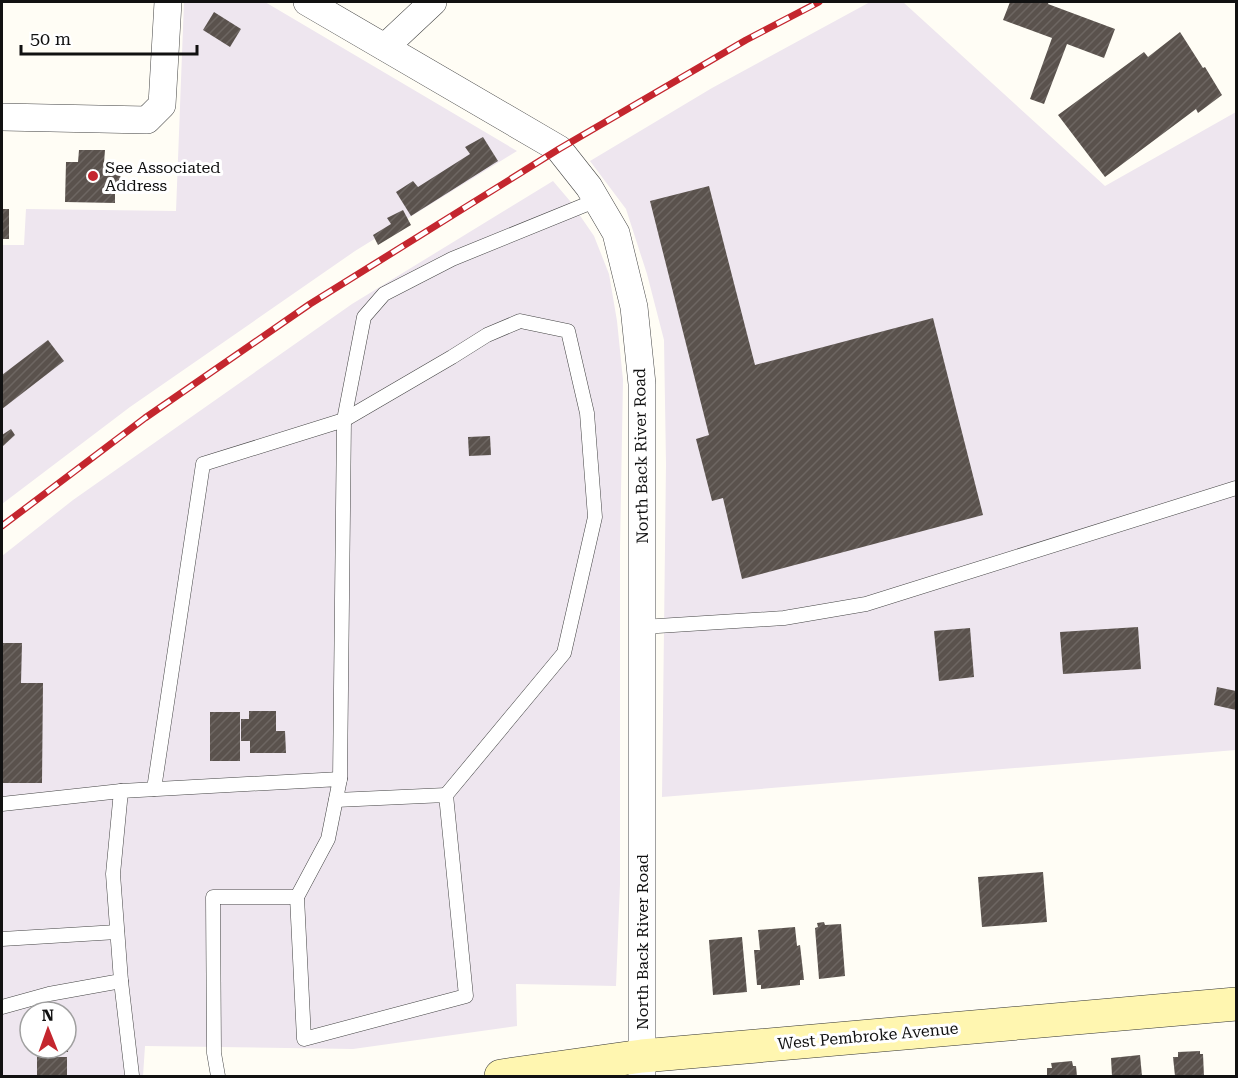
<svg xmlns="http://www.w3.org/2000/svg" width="1238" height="1078" font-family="'Roboto Serif',serif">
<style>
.industrial{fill:#eee6ef;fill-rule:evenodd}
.building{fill:url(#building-hatch)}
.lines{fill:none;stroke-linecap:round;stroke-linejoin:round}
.lane-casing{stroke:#444;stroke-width:15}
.street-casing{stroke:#444;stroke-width:28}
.secondary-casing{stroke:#333;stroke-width:34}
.lane{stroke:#fff;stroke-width:14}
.street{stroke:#fff;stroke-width:27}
.secondary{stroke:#fff6b0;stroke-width:33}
.rail-casing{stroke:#c4262e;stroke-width:7}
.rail{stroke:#fff;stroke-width:4.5;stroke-dasharray:14;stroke-linecap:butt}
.poi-dot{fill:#c4262e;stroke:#fff;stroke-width:2}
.labels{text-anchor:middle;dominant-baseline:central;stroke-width:6;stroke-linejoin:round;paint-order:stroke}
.poi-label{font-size:16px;fill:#111;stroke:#fff;text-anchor:start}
.street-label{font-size:16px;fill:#111;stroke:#fff}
</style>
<defs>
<pattern id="building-hatch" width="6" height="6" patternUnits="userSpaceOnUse" patternTransform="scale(1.5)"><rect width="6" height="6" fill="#5a524d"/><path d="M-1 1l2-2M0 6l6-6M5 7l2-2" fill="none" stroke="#6d6662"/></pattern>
</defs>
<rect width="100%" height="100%" fill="#fffdf5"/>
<!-- industrial -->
<g class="industrial">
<path d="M 184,2 L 265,2 L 517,151 L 355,251 L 130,407 L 2,504 L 2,245 L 24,245 L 26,209 L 176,211 Z"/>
<path d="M 870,2 L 903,2 L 1105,186 L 1236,112 L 1236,750 L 662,797 L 666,464 L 664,340 L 647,274 L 626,209 L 590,161 L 712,88 Z"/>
<path d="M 553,181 L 570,201 L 594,236 L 609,274 L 617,321 L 623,380 L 620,547 L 620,884 L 616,986 L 516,984 L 517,1026 L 353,1049 L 145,1046 L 143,1076 L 2,1076 L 2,556 L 73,500 L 352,304 ZM 30,1012 L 66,1012 L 66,1048 L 30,1048 Z"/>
</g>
<!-- building -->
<g class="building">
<path d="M 1010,2 L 1049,2 L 1048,4 L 1115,29 L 1104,58 L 1067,44 L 1044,104 L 1030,99 L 1052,38 L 1003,20 Z"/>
<path d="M 214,12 L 241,29 L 230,47 L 203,30 Z"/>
<path d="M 1180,32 L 1203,68 L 1205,67 L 1222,95 L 1198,113 L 1196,109 L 1105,177 L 1058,115 L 1144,52 L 1148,57 Z"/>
<path d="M 483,137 L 498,161 L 411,216 L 396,192 L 413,181 L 418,187 L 470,154 L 465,147 Z"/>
<path d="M 79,150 L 105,150 L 104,163 L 121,163 L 120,188 L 115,188 L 115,203 L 65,202 L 66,162 L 78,162 Z"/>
<path d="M 709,186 L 755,365 L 933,318 L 983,515 L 742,579 L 723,498 L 712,501 L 696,439 L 709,435 L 650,201 Z"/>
<rect x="2" y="209" width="7" height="30"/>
<path d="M 403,210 L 411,225 L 378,245 L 373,235 L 391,224 L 387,218 Z"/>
<path d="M 48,340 L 64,361 L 2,409 L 2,375 Z"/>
<path d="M 11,429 L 15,435 L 2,447 L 2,435 Z"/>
<path d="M 490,436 L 491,455 L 469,456 L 468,437 Z"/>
<path d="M 1138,627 L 1141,669 L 1063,674 L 1060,632 Z"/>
<path d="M 970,628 L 974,677 L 939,681 L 934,631 Z"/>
<path d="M 2,643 L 22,643 L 21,683 L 43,683 L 42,783 L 2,783 Z"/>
<path d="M 1217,687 L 1236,691 L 1236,710 L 1214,705 Z"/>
<path d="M 249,711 L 276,711 L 276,731 L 285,731 L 286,753 L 250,753 L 250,741 L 241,741 L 241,719 L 249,719 Z"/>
<rect x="210" y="712" width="30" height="49"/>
<path d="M 1043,872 L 1047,922 L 982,927 L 978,877 Z"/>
<path d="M 824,922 L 825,925 L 841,924 L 845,976 L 819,979 L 815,928 L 818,927 L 817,923 Z"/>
<path d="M 795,927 L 797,946 L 800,945 L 804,980 L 800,980 L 800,985 L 761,989 L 761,985 L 757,985 L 754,950 L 760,950 L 758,930 Z"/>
<path d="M 742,937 L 747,992 L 713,995 L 709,940 Z"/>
<path d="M 66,1025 L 69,1025 L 68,1052 L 46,1052 L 46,1048 L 66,1048 Z"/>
<path d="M 1200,1051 L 1200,1054 L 1203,1054 L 1204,1076 L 1175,1076 L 1173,1057 L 1178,1057 L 1178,1052 Z"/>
<path d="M 1140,1055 L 1142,1076 L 1112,1076 L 1111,1058 Z"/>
<rect x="37" y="1057" width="30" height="19"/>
<path d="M 1072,1061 L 1073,1066 L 1076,1066 L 1077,1076 L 1047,1076 L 1047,1068 L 1052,1068 L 1051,1063 Z"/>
</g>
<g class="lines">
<!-- lane casing -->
<g class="lane-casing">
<g id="lane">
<path d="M 344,420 L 452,357 L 487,335 L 520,321 L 568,331 L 587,413 L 595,517 L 564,653 L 446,795"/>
<path d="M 344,420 L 364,317 L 384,294 L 452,259 L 597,200"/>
<path d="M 642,627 L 784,618 L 866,604 L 1236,488"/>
<path d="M 154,789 L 203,464 L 344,420 L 340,779"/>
<path d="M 2,804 L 121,791"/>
<path d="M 297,897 L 304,1039 L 466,996 L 446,795 L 336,800"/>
<path d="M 2,939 L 117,932"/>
<path d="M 121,981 L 132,1075"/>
<path d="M 2,1007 L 49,994 L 121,981 L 113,874 L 121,791 L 340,779 L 328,839 L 297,897 L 213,897 L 214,1053 L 218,1076"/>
</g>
</g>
<!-- street casing -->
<g class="street-casing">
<g id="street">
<path d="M 307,2 L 559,149 L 589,187 L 616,233 L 634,307 L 642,384 L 642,1076"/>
<path d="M 385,47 L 433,2"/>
<path d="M 2,117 L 147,120 L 162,105 L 168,2"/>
</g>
</g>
<!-- secondary casing -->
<g class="secondary-casing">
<path id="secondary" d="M 501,1076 L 642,1056 L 1236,1004"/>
</g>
<!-- lane -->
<use href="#lane" class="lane"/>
<!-- street -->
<use href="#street" class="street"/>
<!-- secondary -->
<use href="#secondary" class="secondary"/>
<!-- rail casing -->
<g class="rail-casing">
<path id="rail" d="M 2,526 L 145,418 L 310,304 L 559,149 L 746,40 L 819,2"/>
</g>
<!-- rail -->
<use href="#rail" class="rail"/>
</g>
<!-- markers -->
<circle class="poi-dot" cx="93" cy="176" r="6"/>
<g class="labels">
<!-- poi labels -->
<g class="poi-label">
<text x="105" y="167">See Associated<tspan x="105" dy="18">Address</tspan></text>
</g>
<!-- street labels -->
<g class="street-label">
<text transform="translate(641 456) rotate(-91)">North Back River Road</text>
<text transform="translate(642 942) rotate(-90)">North Back River Road</text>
<text transform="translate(868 1036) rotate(-5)">West Pembroke Avenue</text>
</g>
</g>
<!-- border -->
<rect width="1238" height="1078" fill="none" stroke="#111111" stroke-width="6"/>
<!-- north arrow -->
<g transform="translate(48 1030) rotate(359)"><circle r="28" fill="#ffffff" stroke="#a0a0a0" stroke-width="1.5"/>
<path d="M0-4.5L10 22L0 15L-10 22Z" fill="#c4262e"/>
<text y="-9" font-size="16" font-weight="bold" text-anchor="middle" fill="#111111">N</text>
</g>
<!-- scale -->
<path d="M21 45v9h176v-9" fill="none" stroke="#111111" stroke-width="3"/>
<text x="30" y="45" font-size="18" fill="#111111" stroke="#ffffff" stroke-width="4.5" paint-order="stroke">50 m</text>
</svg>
